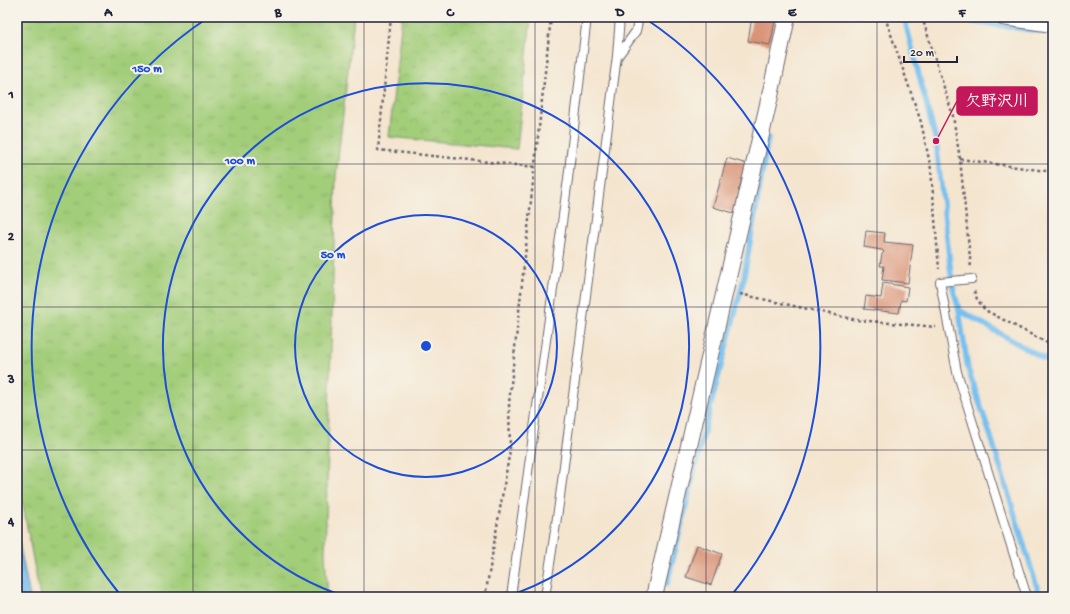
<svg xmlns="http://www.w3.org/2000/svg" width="1070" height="614" font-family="'Gochi Hand','Klee One',sans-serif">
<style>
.grass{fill:url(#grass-tufts);stroke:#62785a}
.park{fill:url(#park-crowns);stroke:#62785a}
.water{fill:url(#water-ripples);stroke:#4c7195}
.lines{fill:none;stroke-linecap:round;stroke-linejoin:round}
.stream{stroke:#76c0ef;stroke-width:5.5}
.building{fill:#d99276}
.lane-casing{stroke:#6c666f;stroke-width:10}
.street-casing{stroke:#6c666f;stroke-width:18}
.path{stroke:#6c666f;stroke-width:2.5;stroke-dasharray:3 3;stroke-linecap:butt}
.lane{stroke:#fff;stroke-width:8}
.street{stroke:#fff;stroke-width:16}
.grid{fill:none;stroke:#22223b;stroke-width:1;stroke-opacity:0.55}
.ring{fill:none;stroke:#1d4ed8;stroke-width:2}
.centre{fill:#1d4ed8;stroke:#f7f3e8;stroke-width:2}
.ring-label{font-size:12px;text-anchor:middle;font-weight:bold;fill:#1d4ed8;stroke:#f7f3e8;stroke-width:4;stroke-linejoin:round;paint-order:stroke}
.leader{fill:none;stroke:#c2185b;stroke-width:1.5}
.callout-dot{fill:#c2185b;stroke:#f7f3e8;stroke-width:1.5}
.callout{fill:#c2185b;stroke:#c2185b;stroke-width:1.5}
.callout-label{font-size:16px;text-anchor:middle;font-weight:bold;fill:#fff}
.neatline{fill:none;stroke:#22223b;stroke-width:1.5}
.grid-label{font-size:13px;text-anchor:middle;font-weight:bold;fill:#22223b}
</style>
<defs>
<pattern id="grass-tufts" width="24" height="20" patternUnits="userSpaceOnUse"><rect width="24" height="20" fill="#a2cd79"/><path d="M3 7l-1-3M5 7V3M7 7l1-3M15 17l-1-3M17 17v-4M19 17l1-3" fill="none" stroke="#8bb06a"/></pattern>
<pattern id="park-crowns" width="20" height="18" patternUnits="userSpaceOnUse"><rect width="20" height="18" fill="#a2cd79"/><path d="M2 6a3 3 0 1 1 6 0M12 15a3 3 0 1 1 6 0" fill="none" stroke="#8bb06a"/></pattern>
<pattern id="water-ripples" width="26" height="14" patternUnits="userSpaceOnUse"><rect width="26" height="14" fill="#76c0ef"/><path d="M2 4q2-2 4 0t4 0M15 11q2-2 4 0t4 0" fill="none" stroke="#609cc3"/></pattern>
</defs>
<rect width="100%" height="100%" fill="#f7f3e8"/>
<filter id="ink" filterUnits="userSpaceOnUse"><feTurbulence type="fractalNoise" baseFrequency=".025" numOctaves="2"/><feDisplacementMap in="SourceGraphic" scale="8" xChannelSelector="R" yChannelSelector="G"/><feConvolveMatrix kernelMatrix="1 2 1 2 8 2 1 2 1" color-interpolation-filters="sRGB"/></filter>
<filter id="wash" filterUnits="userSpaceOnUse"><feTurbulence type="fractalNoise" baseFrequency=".012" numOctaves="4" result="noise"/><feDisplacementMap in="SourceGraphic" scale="16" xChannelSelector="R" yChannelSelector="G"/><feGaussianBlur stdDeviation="0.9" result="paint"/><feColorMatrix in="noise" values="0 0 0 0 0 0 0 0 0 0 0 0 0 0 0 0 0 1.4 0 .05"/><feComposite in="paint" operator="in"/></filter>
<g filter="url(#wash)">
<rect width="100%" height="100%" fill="#f4e5cf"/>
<!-- grass -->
<path class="grass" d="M 17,17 L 354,17 L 336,176 L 325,554 L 328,597 L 40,597 L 17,473 Z"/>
<!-- park -->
<path class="park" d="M 402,17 L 531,17 L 517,149 L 389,137 Z"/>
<!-- water -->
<path class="water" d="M 17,532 L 30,597 L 17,597 Z"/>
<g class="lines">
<!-- stream -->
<g class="stream">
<path d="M 904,17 L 936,141 L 952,283 L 959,310 L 1053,364"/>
<path d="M 940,17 L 1053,33"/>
<path d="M 905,22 L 917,18"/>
<path d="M 959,310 L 968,369 L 990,434 L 1040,597"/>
<path d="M 667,584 L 707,419 L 743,282 L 768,138"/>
</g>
</g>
<g id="blocks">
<!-- building -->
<g class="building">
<path d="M 752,17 L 776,17 L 770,45 L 748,41 Z"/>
<path d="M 727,158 L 747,164 L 738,191 L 743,193 L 737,214 L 713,207 Z"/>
<path d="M 866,231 L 885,233 L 884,242 L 913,245 L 908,283 L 882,280 L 884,266 L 880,266 L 882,254 L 884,252 L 882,250 L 864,247 Z"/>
<path d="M 883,283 L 908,287 L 906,301 L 901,300 L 899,313 L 864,309 L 866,296 L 881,298 Z"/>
<path d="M 697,545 L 722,554 L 711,585 L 686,577 Z"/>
</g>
</g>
</g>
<g filter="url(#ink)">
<use href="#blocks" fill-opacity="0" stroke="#6c666f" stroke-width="1"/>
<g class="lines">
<!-- lane casing -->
<g class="lane-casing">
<g id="lane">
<path d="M 618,56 L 636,31 L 639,17"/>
<path d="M 972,279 L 940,282 L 957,372 L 1027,597"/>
<path d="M 511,597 L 568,179 L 587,17"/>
<path d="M 545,597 L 559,504 L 617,56 L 620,17"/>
</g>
</g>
<!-- street casing -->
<g class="street-casing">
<g id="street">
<path d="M 1003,17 L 1053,24"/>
<path d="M 654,597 L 770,96 L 787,17"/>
</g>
</g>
<!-- path -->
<g class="path">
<path d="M 391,17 L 378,150 L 535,167"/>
<path d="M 885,17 L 921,122 L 931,169 L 939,269"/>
<path d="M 922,17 L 953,116 L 960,159 L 971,268"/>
<path d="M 960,159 L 1053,172"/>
<path d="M 974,291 L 977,299 L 985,310 L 1053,346"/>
<path d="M 740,294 L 857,320 L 936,327"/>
<path d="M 485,597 L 510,450 L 509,403 L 551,17"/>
</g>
<!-- lane -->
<use href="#lane" class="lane"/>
<!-- street -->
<use href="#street" class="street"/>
</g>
</g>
<!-- grid -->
<path class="grid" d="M 193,17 L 193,597M 364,17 L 364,597M 535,17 L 535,597M 706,17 L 706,597M 877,17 L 877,597M 17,164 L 1053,164M 17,307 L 1053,307M 17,450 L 1053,450"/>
<!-- distance rings -->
<g class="ring">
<circle cx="426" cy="346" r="131"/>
<path d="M347 597A263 263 0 1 1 505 597"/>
<path d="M122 597A394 394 0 0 1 209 17M643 17A394 394 0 0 1 730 597"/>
</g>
<circle cx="426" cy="346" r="6" class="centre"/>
<g class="ring-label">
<text x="147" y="72">150 m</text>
<text x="240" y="164">100 m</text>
<text x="333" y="258">50 m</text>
</g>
<!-- callouts -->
<path class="leader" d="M936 141L957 101"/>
<circle class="callout-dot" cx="936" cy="141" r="4"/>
<rect class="callout" x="957" y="87" width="80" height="28" rx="4"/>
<g class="callout-label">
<text x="997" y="106">欠野沢川</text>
</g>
<!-- margin -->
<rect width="1070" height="614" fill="none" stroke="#f7f3e8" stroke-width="44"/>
<!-- scale -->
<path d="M904 56v6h53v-6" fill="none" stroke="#22223b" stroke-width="2"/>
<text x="910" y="56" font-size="12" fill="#22223b" stroke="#f7f3e8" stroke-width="3" paint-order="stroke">20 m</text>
<rect x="22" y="22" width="1026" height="570" class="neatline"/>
<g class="grid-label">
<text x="108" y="16">A</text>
<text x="278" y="16">B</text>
<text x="450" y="16">C</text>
<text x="620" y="16">D</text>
<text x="792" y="16">E</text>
<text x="962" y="16">F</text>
<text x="11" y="98">1</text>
<text x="11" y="240">2</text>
<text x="11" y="383">3</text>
<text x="11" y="525">4</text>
</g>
</svg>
